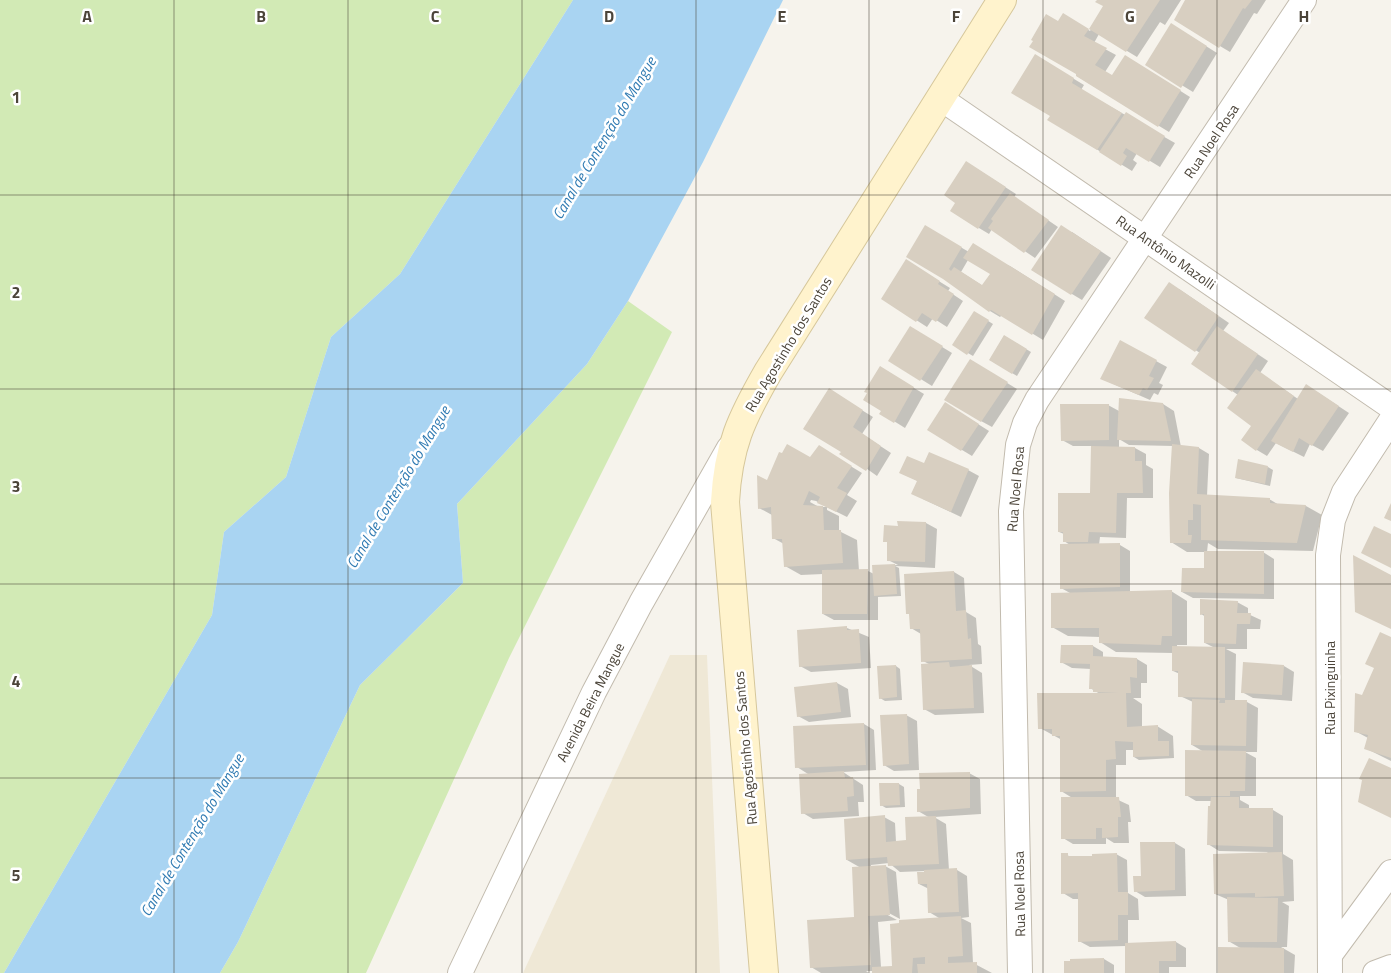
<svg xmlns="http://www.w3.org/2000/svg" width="1391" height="973" font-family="'Titillium Web',sans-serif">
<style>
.education{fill:#efe8d6}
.green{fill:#d2eab5}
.water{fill:#a9d4f2}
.shadow{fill:#0003;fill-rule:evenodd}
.building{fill:#d8cfc1}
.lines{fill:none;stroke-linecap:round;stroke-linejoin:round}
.street-casing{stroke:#c2bbae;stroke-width:26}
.secondary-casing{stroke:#d6c79b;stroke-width:30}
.street{stroke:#fff;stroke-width:24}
.secondary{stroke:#fff3cd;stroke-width:28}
.grid{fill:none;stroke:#4b4439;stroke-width:1;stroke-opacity:0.55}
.labels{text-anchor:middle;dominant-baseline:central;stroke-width:5;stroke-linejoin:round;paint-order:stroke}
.street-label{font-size:14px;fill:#4b4439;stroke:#fff}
.water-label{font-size:15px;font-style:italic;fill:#2e7ab2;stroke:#fff}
.grid-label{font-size:16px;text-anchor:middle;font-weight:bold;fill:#4b4439;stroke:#fff;stroke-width:5;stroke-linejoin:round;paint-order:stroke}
</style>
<rect width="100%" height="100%" fill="#f6f3ec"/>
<!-- education -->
<path class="education" d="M 670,655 L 707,655 L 720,973 L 523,973 Z"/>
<!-- green -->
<g class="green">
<path d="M 0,0 L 573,0 L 400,274 L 331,337 L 286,477 L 224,532 L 212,615 L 4,973 L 0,973 Z"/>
<path d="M 628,301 L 672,332 L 509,658 L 366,973 L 220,973 L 238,942 L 360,685 L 463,583 L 457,504 L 587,364 Z"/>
</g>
<!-- water -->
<path class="water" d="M 573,0 L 783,0 L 703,162 L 628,301 L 587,364 L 457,504 L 463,583 L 360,685 L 238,942 L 220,973 L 4,973 L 212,615 L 224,532 L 286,477 L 331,337 L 400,274 Z"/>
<!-- shadow -->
<g class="shadow">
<path d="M 1098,0 L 1181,0 L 1165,25 L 1160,22 L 1137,57 L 1099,34 L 1094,43 L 1116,55 L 1105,72 L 1113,77 L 1136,63 L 1190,97 L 1169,132 L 1077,76 L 1059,23 L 1064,15 L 1090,31 L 1105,6 Z"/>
<path d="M 1187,0 L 1266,0 L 1257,14 L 1254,13 L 1230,52 L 1176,20 Z"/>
<path d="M 1182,31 L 1217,53 L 1193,92 L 1147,64 Z"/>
<path d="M 1046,62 L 1084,85 L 1081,90 L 1175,143 L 1160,167 L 1137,153 L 1133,160 L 1137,163 L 1132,171 L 1049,120 L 1052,116 Z"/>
<path d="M 977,169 L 1016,194 L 1014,197 L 1058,227 L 1035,258 L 992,229 L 989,234 L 979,228 Z"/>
<path d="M 926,227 L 969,252 L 1010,266 L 1065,301 L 1043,340 L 1002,315 L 1000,317 L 990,311 L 943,278 ZM 968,260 L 991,273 L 983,286 L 961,272 Z"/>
<path d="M 1072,232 L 1111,258 L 1082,300 L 1032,270 Z"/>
<path d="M 916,267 L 950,288 L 948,291 L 963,301 L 947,327 L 933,318 L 927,327 L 882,298 Z"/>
<path d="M 1179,289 L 1229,323 L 1223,331 L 1268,361 L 1260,373 L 1298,399 L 1317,392 L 1349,413 L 1323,451 L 1310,444 L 1304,457 L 1276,443 L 1267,456 L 1257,450 L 1253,425 L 1238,395 L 1193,364 L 1200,353 L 1145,317 Z"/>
<path d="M 975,313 L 993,324 L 973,356 L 954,345 Z"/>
<path d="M 911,328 L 952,353 L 932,386 L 890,360 Z"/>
<path d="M 1004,336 L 1031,352 L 1017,376 L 990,360 Z"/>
<path d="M 971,361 L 1017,389 L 992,427 L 981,421 Z"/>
<path d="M 1156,361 L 1167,367 L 1159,383 L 1163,385 L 1158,395 L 1154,393 L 1150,400 L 1102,379 Z"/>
<path d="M 891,374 L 924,394 L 905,428 L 881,413 Z"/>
<path d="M 839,396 L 873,417 L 862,434 L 891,453 L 877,476 L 842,451 Z"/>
<path d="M 1163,404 L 1174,411 L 1181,447 L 1199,448 L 1209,454 L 1207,496 L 1269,499 L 1279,505 L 1306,506 L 1322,515 L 1313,551 L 1218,549 L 1208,543 L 1207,552 L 1263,552 L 1274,559 L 1274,599 L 1193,598 L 1182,592 L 1205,569 L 1205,552 L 1187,552 L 1171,542 L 1173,446 L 1129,445 L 1119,439 L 1119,448 L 1135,448 L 1146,454 L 1146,465 L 1153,469 L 1153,498 L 1127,498 L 1126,538 L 1100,537 L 1099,545 L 1120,545 L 1130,551 L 1130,592 L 1171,591 L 1187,601 L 1187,645 L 1177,645 L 1177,647 L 1215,648 L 1205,643 L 1206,617 L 1201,614 L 1237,602 L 1248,608 L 1248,614 L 1261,620 L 1260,629 L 1247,629 L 1247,649 L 1226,649 L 1236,654 L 1235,701 L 1247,702 L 1258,708 L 1257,752 L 1245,752 L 1256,758 L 1256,796 L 1240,796 L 1240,800 L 1249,805 L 1249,809 L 1273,810 L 1283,816 L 1283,854 L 1293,860 L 1294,901 L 1282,902 L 1289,906 L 1287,947 L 1281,947 L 1295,955 L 1294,973 L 1219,973 L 1242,949 L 1230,942 L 1229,900 L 1215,894 L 1268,852 L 1219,851 L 1208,844 L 1212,801 L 1196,801 L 1186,795 L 1204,752 L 1192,745 L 1193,702 L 1180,696 L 1180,674 L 1173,671 L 1173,653 L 1116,652 L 1100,642 L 1100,637 L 1068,636 L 1052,627 L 1070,593 L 1061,588 L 1070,545 L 1064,541 L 1064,534 L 1059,532 L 1091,494 L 1092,446 L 1073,446 L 1062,440 L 1108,405 L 1119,411 Z"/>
<path d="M 956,410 L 989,431 L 972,456 L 929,430 Z"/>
<path d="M 819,447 L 862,473 L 847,495 L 857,501 L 847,517 L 827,507 L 827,510 L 839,516 L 839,531 L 857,540 L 859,571 L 868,571 L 874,574 L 874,566 L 898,565 L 888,560 L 889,543 L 885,541 L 899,527 L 899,522 L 926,523 L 937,529 L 935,568 L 895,566 L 899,568 L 901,596 L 878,597 L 878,620 L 834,620 L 823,614 L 823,574 L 801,575 L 785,566 L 784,544 L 773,538 L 772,515 L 759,508 L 768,482 L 811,459 ZM 811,500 L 816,501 L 827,507 L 819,507 L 810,502 Z"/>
<path d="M 924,465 L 968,470 L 979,476 L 961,517 L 923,499 L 918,481 L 901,473 Z"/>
<path d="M 1268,467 L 1273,470 L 1270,486 L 1236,478 Z"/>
<path d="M 954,572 L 964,578 L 966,612 L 976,618 L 978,644 L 981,646 L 982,664 L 969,665 L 982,673 L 984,713 L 935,715 L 924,709 L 929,664 L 923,661 L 921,634 L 911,628 Z"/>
<path d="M 847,628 L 869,637 L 871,668 L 811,672 L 800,666 Z"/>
<path d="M 1391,639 L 1391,761 L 1365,748 L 1368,738 L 1355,731 Z"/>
<path d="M 1093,646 L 1103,652 L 1103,657 L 1137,659 L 1147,665 L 1147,683 L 1141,683 L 1141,698 L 1133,698 L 1142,704 L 1142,727 L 1157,726 L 1173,736 L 1174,758 L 1139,760 L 1134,757 L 1134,750 L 1126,750 L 1126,765 L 1116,765 L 1116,799 L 1129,805 L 1131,822 L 1128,822 L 1129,843 L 1114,843 L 1106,838 L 1106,844 L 1073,844 L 1063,838 L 1074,799 L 1061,791 L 1062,740 L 1040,728 L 1100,694 L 1090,688 L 1091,669 L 1072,668 L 1061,662 Z"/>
<path d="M 896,666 L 900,669 L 902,700 L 885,701 L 880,698 Z"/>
<path d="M 1284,666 L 1294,672 L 1292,701 L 1253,698 L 1242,692 Z"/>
<path d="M 837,683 L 848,689 L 851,717 L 809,722 L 798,716 Z"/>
<path d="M 906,715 L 917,721 L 919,770 L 894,771 L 884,765 Z"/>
<path d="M 864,724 L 874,730 L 876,770 L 843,772 L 863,785 L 864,802 L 858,802 L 859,816 L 813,819 L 803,813 L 808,774 L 797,767 Z"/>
<path d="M 969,773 L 980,779 L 981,814 L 934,817 L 946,824 L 949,870 L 957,870 L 967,876 L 969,917 L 961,918 L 971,923 L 973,963 L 992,973 L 873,973 L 873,971 L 866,971 L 869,973 L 821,973 L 811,967 L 856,918 L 861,868 L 847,860 L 884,817 L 895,823 L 896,842 L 908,841 L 930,818 L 918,811 ZM 889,863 L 900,872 L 925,871 L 919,884 L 929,889 L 929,912 L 939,918 L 897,967 L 881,967 L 878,922 L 897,920 L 884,913 L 885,911 L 900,919 L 896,872 L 885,866 L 871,867 L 871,865 Z"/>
<path d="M 899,784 L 904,787 L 905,807 L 886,808 L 881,805 Z"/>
<path d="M 1175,843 L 1185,849 L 1186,896 L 1145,897 L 1135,891 L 1142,877 Z"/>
<path d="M 1062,854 L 1073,857 L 1093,857 L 1116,854 L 1127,860 L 1128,893 L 1138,899 L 1139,920 L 1128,920 L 1128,944 L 1176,942 L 1186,948 L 1186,967 L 1169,967 L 1169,973 L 1126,973 L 1126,946 L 1090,947 L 1079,941 L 1079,899 L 1073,899 L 1063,893 Z"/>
<path d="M 1104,959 L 1114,965 L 1114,973 L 1066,973 Z"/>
</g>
<!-- building -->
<g class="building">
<path d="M 1097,0 L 1160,0 L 1126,52 L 1089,29 L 1103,6 L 1095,2 Z"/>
<path d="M 1185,0 L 1252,0 L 1245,9 L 1243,8 L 1219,48 L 1174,20 Z"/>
<path d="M 1063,13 L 1089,29 L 1084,36 L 1107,48 L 1095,65 L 1112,75 L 1125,55 L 1181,90 L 1158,127 L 1076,76 L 1076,74 L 1029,47 L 1033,41 L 1031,40 L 1046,14 L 1058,21 Z"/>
<path d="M 1171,23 L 1207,46 L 1181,88 L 1145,65 Z"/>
<path d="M 1035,54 L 1074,78 L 1072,83 L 1122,113 L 1097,150 L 1047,120 L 1050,116 L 1011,93 Z"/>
<path d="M 1126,112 L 1165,136 L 1149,162 L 1126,148 L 1123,153 L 1127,156 L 1121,166 L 1099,152 Z"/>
<path d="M 966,161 L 1006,187 L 978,229 L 950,211 L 955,203 L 944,195 Z"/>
<path d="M 1010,193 L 1049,220 L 1024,253 L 988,228 L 993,221 L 991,219 Z"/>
<path d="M 925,225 L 962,247 L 949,269 L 951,271 L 954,267 L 982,285 L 990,274 L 963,258 L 973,243 L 1055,294 L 1032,335 L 991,310 L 989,312 L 943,279 L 906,257 Z"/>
<path d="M 1061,225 L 1101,251 L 1071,295 L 1031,270 Z"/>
<path d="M 906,259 L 940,281 L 938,284 L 954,294 L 936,322 L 922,313 L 916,322 L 881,299 Z"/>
<path d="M 1169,282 L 1219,316 L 1195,352 L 1144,318 Z"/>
<path d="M 974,311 L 989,320 L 967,355 L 952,345 Z"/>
<path d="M 910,326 L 943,346 L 920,381 L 888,361 Z"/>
<path d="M 1217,326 L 1258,354 L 1232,392 L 1191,364 Z"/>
<path d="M 1004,335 L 1027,349 L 1012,374 L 989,360 Z"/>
<path d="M 1120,340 L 1157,360 L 1149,376 L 1154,378 L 1147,390 L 1143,388 L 1139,395 L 1100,379 Z"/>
<path d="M 970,359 L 1008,382 L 981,422 L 944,400 Z"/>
<path d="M 880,366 L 914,387 L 894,423 L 879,414 L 881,411 L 863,400 L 867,393 L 864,392 Z"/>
<path d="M 1256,369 L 1294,396 L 1256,451 L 1241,440 L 1251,426 L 1227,408 Z"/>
<path d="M 1306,384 L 1339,406 L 1312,446 L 1299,438 L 1293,452 L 1271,441 Z"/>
<path d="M 829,388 L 863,410 L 853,427 L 881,446 L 866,471 L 839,454 L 841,452 L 803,429 Z"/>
<path d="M 1119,398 L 1163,403 L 1171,441 L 1117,440 Z"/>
<path d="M 945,402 L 979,424 L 961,451 L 927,430 Z"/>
<path d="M 1060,404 L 1109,404 L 1109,440 L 1061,441 Z"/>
<path d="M 787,444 L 810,457 L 819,445 L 852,466 L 837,488 L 847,493 L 836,512 L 826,507 L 817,503 L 820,497 L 809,491 L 803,505 L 823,506 L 824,530 L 841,530 L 843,563 L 784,567 L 782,539 L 772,539 L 771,507 L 758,509 L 757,475 L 767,480 L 779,452 L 782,453 Z"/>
<path d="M 1172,444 L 1199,447 L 1197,494 L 1270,498 L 1270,503 L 1306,505 L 1297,543 L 1201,540 L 1201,505 L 1193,504 L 1193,520 L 1188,520 L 1188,535 L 1192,535 L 1191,543 L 1170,543 L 1169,493 Z"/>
<path d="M 1091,446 L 1135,447 L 1135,461 L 1142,461 L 1143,493 L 1117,493 L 1116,533 L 1089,532 L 1088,542 L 1063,542 L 1063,532 L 1058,532 L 1058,493 L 1090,493 Z"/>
<path d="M 929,452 L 969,469 L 951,512 L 911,494 L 917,481 L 899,473 L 907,456 L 924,463 Z"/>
<path d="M 1238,459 L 1268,466 L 1265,484 L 1235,478 Z"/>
<path d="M 1391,503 L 1391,521 L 1384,518 Z"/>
<path d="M 897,521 L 926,522 L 925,562 L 887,561 L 887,542 L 883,542 L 884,525 L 898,526 Z"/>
<path d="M 1374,526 L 1391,534 L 1391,568 L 1361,553 Z"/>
<path d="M 1120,543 L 1120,587 L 1060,589 L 1060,544 Z"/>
<path d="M 1204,551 L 1264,551 L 1264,594 L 1181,592 L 1182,568 L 1204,568 Z"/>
<path d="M 1353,555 L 1391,575 L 1391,629 L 1355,612 Z"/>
<path d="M 895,564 L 897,594 L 874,596 L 872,565 Z"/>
<path d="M 868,569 L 867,614 L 822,614 L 822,570 Z"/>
<path d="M 954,571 L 956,611 L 966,610 L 968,639 L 971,638 L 972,659 L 921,662 L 920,629 L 910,629 L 909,614 L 906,614 L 904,574 Z"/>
<path d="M 1172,590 L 1172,636 L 1162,636 L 1161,645 L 1099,643 L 1099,628 L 1051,628 L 1051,593 Z"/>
<path d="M 1200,599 L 1238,601 L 1237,613 L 1251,613 L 1250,624 L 1237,624 L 1236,644 L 1204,643 L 1204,614 L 1200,615 Z"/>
<path d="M 847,626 L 847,630 L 859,629 L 861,663 L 799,667 L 797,630 Z"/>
<path d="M 1380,632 L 1391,637 L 1391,758 L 1364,749 L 1368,735 L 1354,732 L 1355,693 L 1362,695 L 1374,668 L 1365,664 Z"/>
<path d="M 1061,645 L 1093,645 L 1093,656 L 1137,658 L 1137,678 L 1130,677 L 1131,693 L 1126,693 L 1127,727 L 1158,725 L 1158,741 L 1169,741 L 1169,756 L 1133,757 L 1133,742 L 1115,741 L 1116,759 L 1106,760 L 1106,791 L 1060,792 L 1060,736 L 1052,736 L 1052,729 L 1038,729 L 1037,693 L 1118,693 L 1093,692 L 1093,689 L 1089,689 L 1090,664 L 1060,663 Z"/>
<path d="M 1172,646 L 1225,647 L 1225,698 L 1178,697 L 1178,671 L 1172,671 Z"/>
<path d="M 949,662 L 950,667 L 972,665 L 974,708 L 923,710 L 921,664 Z"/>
<path d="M 1243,662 L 1284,665 L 1282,695 L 1241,693 Z"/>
<path d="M 896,665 L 897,697 L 879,699 L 877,666 Z"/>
<path d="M 837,682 L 841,712 L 797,717 L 794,687 Z"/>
<path d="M 1192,699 L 1220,700 L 1219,703 L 1225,703 L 1225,700 L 1247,700 L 1246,746 L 1191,745 Z"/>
<path d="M 907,714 L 909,764 L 883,766 L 880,715 Z"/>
<path d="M 864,723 L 866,765 L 795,768 L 793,726 Z"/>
<path d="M 1185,750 L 1246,751 L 1245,791 L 1230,791 L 1230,796 L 1185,796 Z"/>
<path d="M 1369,758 L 1391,768 L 1391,818 L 1358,802 L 1362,780 L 1359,779 Z"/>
<path d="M 844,771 L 845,778 L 853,777 L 854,796 L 847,797 L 848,811 L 801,814 L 799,774 Z"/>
<path d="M 970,772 L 970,808 L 917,812 L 917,789 L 920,789 L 919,773 Z"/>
<path d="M 879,783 L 899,783 L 900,805 L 880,806 Z"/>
<path d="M 1061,797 L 1119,797 L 1121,817 L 1118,817 L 1118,837 L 1102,838 L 1102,828 L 1096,828 L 1096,839 L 1061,839 Z"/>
<path d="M 1211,797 L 1239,797 L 1239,808 L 1273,808 L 1273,847 L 1207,845 L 1208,806 L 1210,806 Z"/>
<path d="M 885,815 L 886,842 L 906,840 L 905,817 L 936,816 L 939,864 L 888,866 L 887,857 L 846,860 L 844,819 Z"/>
<path d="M 1140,842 L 1175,842 L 1175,890 L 1134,892 L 1133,876 L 1141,876 Z"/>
<path d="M 1282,852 L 1284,896 L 1255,897 L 1255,893 L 1214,894 L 1213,854 Z"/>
<path d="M 1061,853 L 1068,853 L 1068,856 L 1092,856 L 1092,854 L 1117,853 L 1118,892 L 1128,892 L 1128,915 L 1118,915 L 1118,940 L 1078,942 L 1078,893 L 1061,894 Z"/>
<path d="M 886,865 L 890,915 L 868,916 L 871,965 L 810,968 L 807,920 L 854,917 L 852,867 Z"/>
<path d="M 957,868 L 959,912 L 928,913 L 927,884 L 918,884 L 917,872 L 924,872 L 924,870 Z"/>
<path d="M 1227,897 L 1278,898 L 1277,942 L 1228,942 Z"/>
<path d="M 961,916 L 963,956 L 948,957 L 948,963 L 977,962 L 977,973 L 918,973 L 917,964 L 925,964 L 925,957 L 913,958 L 912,973 L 872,973 L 872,967 L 892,966 L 890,924 L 899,923 L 899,920 Z"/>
<path d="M 1176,941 L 1176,961 L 1159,961 L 1159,973 L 1125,973 L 1125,943 Z"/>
<path d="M 1218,947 L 1284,948 L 1284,973 L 1218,973 Z"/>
<path d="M 1104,958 L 1104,973 L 1064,973 L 1064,961 L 1070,961 L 1070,959 Z"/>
</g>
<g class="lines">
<!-- street casing -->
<g class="street-casing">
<g id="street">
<path d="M 940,98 L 1391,407"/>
<path d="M 1330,955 L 1391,872"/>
<path d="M 460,973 L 594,692 L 641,603 L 729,448"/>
<path d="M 1020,973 L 1011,511 L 1018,445 L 1025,423 L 1037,400 L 1304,0"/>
<path d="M 1330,973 L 1328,555 L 1333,520 L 1344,492 L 1391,420"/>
<path d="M 1375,973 L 1391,967"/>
</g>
</g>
<!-- secondary casing -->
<g class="secondary-casing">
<path id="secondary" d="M 764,973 L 725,502 C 728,446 741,419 768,372 L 1002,0"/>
</g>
<!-- street -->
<use href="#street" class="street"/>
<!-- secondary -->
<use href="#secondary" class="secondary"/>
</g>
<!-- grid -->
<path class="grid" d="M 174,0 L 174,973M 348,0 L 348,973M 522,0 L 522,973M 696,0 L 696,973M 869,0 L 869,973M 1043,0 L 1043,973M 1217,0 L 1217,973M 0,195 L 1391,195M 0,389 L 1391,389M 0,584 L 1391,584M 0,778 L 1391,778"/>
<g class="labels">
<!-- street labels -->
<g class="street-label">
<text transform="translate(1211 141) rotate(-56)">Rua Noel Rosa</text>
<text transform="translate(1166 252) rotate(35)">Rua Antônio Mazolli</text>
<text transform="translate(788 344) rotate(-59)">Rua Agostinho dos Santos</text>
<text transform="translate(1015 489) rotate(-85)">Rua Noel Rosa</text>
<text transform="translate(1329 688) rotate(-90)">Rua Pixinguinha</text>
<text transform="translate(590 702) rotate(-63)">Avenida Beira Mangue</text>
<text transform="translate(745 748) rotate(-95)">Rua Agostinho dos Santos</text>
<text transform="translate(1019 894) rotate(-91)">Rua Noel Rosa</text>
</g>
<!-- water labels -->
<g class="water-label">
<text transform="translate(604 138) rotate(-59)">Canal de Contenção do Mangue</text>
<text transform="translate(398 487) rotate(-59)">Canal de Contenção do Mangue</text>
<text transform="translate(192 835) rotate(-59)">Canal de Contenção do Mangue</text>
</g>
</g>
<g class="grid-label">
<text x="87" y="22">A</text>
<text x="261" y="22">B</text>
<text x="435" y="22">C</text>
<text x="609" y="22">D</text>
<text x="782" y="22">E</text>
<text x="956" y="22">F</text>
<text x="1130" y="22">G</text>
<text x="1304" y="22">H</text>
<text x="16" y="103">1</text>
<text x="16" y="298">2</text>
<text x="16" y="492">3</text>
<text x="16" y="687">4</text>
<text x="16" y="881">5</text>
</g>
</svg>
